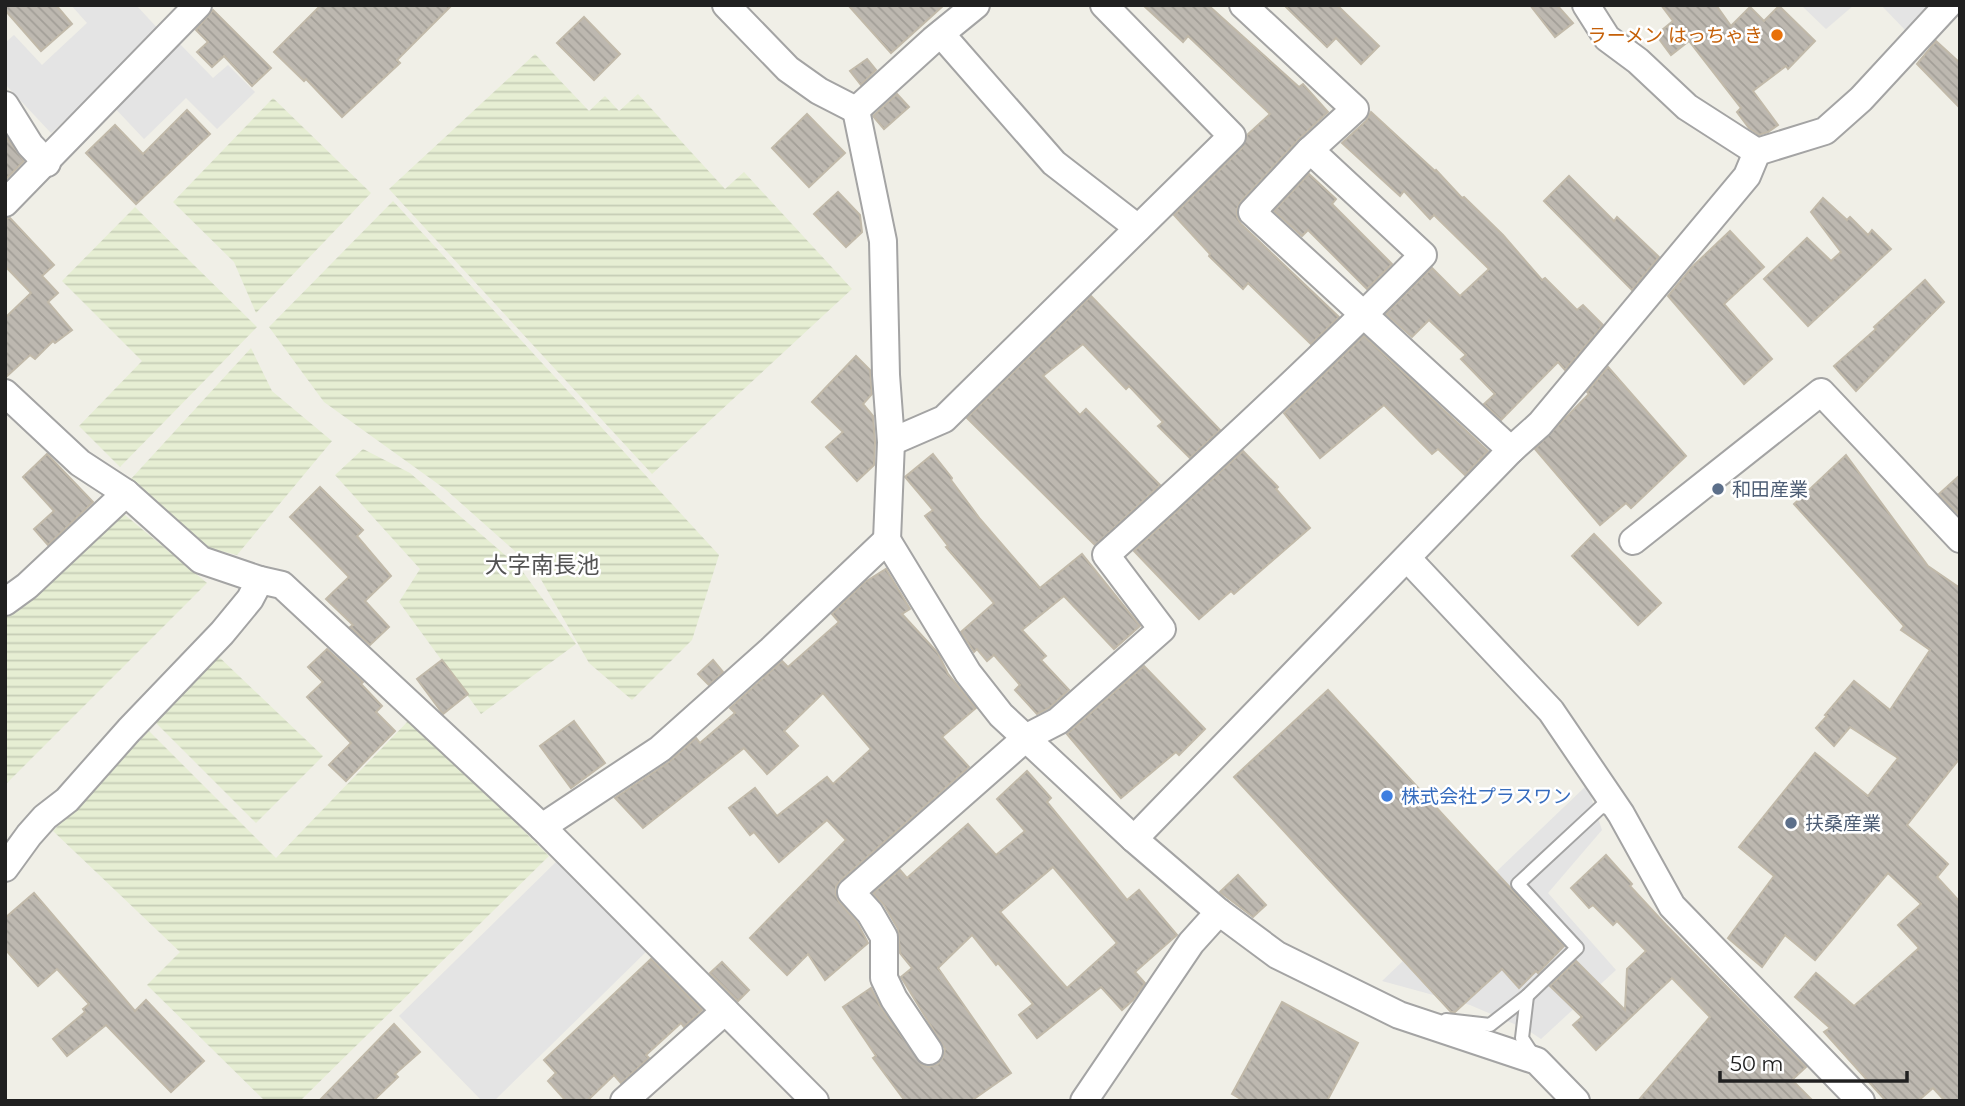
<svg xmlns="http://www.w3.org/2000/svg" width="1965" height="1106" font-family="Montserrat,'Noto Sans JP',sans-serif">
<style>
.farmland{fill:url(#farmland-rules)}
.parking{fill:#e4e4e4}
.building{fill:url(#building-back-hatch);stroke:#c1b9a9;stroke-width:2;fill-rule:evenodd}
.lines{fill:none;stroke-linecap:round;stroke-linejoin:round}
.service-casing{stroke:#a4a4a4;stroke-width:16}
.minor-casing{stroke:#a4a4a4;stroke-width:30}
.service{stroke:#fff;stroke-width:12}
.minor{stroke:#fff;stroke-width:26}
.food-dot{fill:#e8710a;stroke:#fff;stroke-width:2.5}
.service-dot{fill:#5c6f8a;stroke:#fff;stroke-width:2.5}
.shop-dot{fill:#3f7fe0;stroke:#fff;stroke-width:2.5}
.labels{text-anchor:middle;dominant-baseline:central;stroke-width:5;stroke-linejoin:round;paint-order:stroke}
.food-label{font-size:19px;fill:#c56008;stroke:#fff;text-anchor:end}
.service-label{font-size:19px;fill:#4e5e75;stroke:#fff;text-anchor:start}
.shop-label{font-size:19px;fill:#366cbe;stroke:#fff;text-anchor:start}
.quarter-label{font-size:23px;fill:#535353;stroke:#fff}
</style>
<defs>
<pattern id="farmland-rules" width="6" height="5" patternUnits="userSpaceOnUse" patternTransform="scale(1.75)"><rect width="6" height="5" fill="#e6eed3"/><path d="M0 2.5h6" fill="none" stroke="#c5ccb5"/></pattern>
<pattern id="building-back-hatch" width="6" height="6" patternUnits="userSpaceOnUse" patternTransform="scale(1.75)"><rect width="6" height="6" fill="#bdb8b0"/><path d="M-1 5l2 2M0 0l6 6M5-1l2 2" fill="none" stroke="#a29e97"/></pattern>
</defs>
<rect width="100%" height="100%" fill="#f0efe7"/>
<!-- farmland -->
<g class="farmland">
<path d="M 535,54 L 589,111 L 605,96 L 619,111 L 638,94 L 725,189 L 744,172 L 852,289 L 652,474 L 389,189 Z"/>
<path d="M 273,98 L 371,193 L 256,313 L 234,262 L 173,202 Z"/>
<path d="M 393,201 L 719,555 L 692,640 L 632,700 L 589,663 L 535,569 L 445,489 L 324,402 L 269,327 Z"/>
<path d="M 135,207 L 257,327 L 120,467 L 79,426 L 142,361 L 62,281 Z"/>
<path d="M 251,348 L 272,391 L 332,441 L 237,555 L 204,547 L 130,480 Z"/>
<path d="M 363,449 L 410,473 L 520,568 L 576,644 L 481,714 L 399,602 L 420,569 L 335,475 Z"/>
<path d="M 119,510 L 207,583 L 5,785 L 5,609 Z"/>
<path d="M 217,655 L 323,756 L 256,823 L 154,721 Z"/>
<path d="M 411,718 L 549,856 L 300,1101 L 265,1101 L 147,985 L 180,952 L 53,831 L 149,731 L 276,858 Z"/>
</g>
<!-- parking -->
<g class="parking">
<path d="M 71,5 L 136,5 L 161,32 L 51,133 L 5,84 L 5,43 L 14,35 L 42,65 L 87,23 Z"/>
<path d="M 1801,5 L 1854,5 L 1826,29 Z"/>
<path d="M 1881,5 L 1938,5 L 1909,34 Z"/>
<path d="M 178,42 L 213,78 L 228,65 L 255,92 L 217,129 L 186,98 L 144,139 L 112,105 Z"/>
<path d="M 1587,785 L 1602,830 L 1548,893 L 1616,970 L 1541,1039 L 1526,1029 L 1470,1005 L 1382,981 Z"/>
<path d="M 560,858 L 649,949 L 494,1101 L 482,1101 L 399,1016 Z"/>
</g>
<!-- building -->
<g class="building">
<path d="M 5,5 L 56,5 L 72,24 L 41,51 L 5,10 Z"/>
<path d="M 321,5 L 452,5 L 397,60 L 400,63 L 342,117 L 306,79 L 304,81 L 274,52 Z"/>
<path d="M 848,5 L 944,5 L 891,53 Z"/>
<path d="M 1143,5 L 1208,5 L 1299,87 L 1303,84 L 1328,112 L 1299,139 L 1241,201 L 1237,209 L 1237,217 L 1241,224 L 1339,317 L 1311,344 L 1248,283 L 1243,289 L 1209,256 L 1210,254 L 1174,215 L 1243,147 L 1247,135 L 1270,114 L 1188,36 L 1183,42 Z"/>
<path d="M 1284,5 L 1337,5 L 1379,46 L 1361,64 L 1336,38 L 1327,47 Z"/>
<path d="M 1530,5 L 1557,5 L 1573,23 L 1555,37 Z"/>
<path d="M 1661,5 L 1716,5 L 1731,26 L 1750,7 L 1764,21 L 1779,6 L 1815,41 L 1788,69 L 1786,66 L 1753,91 L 1778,125 L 1768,132 L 1759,135 L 1749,128 L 1737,112 L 1741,108 L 1689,41 L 1671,55 L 1656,35 L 1673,21 Z"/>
<path d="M 213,10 L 271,68 L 252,86 L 224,56 L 212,67 L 197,52 L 208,42 L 196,30 Z"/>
<path d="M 584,17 L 620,54 L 594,80 L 557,43 Z"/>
<path d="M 1936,41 L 1960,63 L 1960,108 L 1917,64 Z"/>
<path d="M 867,59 L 876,70 L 861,85 L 850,71 Z"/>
<path d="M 897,94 L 909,107 L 884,129 L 873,116 Z"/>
<path d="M 187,110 L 210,134 L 136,204 L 86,153 L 115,125 L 143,154 Z"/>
<path d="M 1371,112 L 1435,171 L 1436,170 L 1462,198 L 1464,197 L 1503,235 L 1542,280 L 1545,278 L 1577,310 L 1583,305 L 1603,325 L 1565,370 L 1558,362 L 1501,420 L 1484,404 L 1495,394 L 1461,359 L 1466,355 L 1429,320 L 1412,337 L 1386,314 L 1432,268 L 1460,296 L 1489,269 L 1434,215 L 1430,219 L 1404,191 L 1400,196 L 1342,143 L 1366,121 Z"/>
<path d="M 807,114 L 845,153 L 809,187 L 772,148 Z"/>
<path d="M 5,135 L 24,161 L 5,180 Z"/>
<path d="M 1309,174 L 1336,199 L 1332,204 L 1392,264 L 1367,289 L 1308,230 L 1302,236 L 1274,211 Z"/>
<path d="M 1569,176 L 1614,221 L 1617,217 L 1659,257 L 1632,290 L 1544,201 Z"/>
<path d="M 838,192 L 860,215 L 862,232 L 846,247 L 814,214 Z"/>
<path d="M 1823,198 L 1847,220 L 1850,217 L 1868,235 L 1872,230 L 1891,249 L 1808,326 L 1764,279 L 1807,238 L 1831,261 L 1841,252 L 1811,212 Z"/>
<path d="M 5,218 L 10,218 L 54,265 L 42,276 L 58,293 L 48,302 L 72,330 L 55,343 L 53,341 L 35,359 L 30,355 L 5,378 L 5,318 L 31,293 L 5,266 Z"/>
<path d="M 1730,231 L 1764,267 L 1724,304 L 1772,359 L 1744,384 L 1668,296 L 1692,267 Z"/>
<path d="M 1925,280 L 1944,302 L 1856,391 L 1834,366 L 1876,329 L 1874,327 Z"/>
<path d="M 1091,296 L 1220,430 L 1190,458 L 1158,426 L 1163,422 L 1129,386 L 1126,389 L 1083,344 L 1043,376 L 1080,415 L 1086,409 L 1160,485 L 1095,545 L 967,418 Z"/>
<path d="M 1364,336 L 1488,451 L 1465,475 L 1438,449 L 1432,454 L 1384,405 L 1320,458 L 1284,413 Z"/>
<path d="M 856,356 L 870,370 L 872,394 L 863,404 L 873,416 L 875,442 L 874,465 L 857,481 L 826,447 L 843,432 L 812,402 Z"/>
<path d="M 1608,367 L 1686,456 L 1631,508 L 1626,503 L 1600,525 L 1535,449 L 1589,394 L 1587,392 Z"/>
<path d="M 1243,451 L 1278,487 L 1276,489 L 1310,528 L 1234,594 L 1231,591 L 1199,619 L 1134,551 Z"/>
<path d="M 47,454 L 93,502 L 48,545 L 34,529 L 54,511 L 23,477 Z"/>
<path d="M 933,454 L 952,478 L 951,480 L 980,519 L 1040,588 L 1082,554 L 1140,626 L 1114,649 L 1064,596 L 1022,630 L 1046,656 L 1041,660 L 1069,690 L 1049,708 L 1037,714 L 1015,690 L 1020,685 L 994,655 L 987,661 L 977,649 L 974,652 L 961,632 L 994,603 L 946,547 L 948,546 L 925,516 L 933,510 L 905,477 Z"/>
<path d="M 1846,455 L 1928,566 L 1960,588 L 1960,758 L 1907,825 L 1948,864 L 1937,877 L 1960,902 L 1960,1101 L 1945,1101 L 1933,1088 L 1918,1101 L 1886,1101 L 1824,1032 L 1830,1028 L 1795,997 L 1816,973 L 1854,1006 L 1919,948 L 1898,925 L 1921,904 L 1888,873 L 1815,960 L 1785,935 L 1762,967 L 1728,938 L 1774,876 L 1739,847 L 1815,753 L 1868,796 L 1898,758 L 1850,727 L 1834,746 L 1816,728 L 1827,716 L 1825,715 L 1854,681 L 1890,710 L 1930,650 L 1901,630 L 1904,626 L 1794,504 Z"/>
<path d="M 1960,475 L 1960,516 L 1939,494 Z"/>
<path d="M 320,487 L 363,530 L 357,536 L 391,576 L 365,601 L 389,627 L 370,645 L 350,627 L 353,625 L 326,599 L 349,577 L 290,517 Z"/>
<path d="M 1594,534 L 1661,603 L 1638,625 L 1572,556 Z"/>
<path d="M 886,569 L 910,609 L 902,614 L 938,653 L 948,674 L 976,708 L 942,737 L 969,767 L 841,880 L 836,886 L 836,895 L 839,902 L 857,922 L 868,943 L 825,980 L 808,954 L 787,975 L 750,938 L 846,840 L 827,820 L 779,862 L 754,832 L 750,835 L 729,808 L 755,788 L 777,816 L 827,777 L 833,784 L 871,749 L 823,693 L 784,731 L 798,746 L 767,774 L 744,748 L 643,828 L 615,798 L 669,762 L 696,738 L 700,743 L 735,713 L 730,708 L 782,661 L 788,667 L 839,622 L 832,614 L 865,582 Z"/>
<path d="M 327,649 L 363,682 L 361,684 L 382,706 L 376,712 L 395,731 L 346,781 L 329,765 L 351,743 L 307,697 L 323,682 L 308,667 Z"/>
<path d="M 442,660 L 468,694 L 443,714 L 417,679 Z"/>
<path d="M 713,660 L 723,672 L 709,685 L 698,674 Z"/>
<path d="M 1144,666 L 1205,729 L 1179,755 L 1176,752 L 1121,798 L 1067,734 Z"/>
<path d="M 1328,690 L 1564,946 L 1538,973 L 1536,971 L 1519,988 L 1502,969 L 1455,1012 L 1451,1012 L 1234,777 Z"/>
<path d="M 574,721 L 605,763 L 571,788 L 540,746 Z"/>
<path d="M 1027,771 L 1051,798 L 1047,802 L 1127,900 L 1139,890 L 1177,935 L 1135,972 L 1145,983 L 1133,1000 L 1122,1010 L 1101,987 L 1037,1038 L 1019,1015 L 1033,1004 L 998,963 L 996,965 L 972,935 L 938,968 L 1011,1073 L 971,1101 L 905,1101 L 873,1058 L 876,1056 L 843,1007 L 871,988 L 881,1008 L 922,1065 L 929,1067 L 938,1064 L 943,1057 L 945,1049 L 901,977 L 912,968 L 900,953 L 898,929 L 884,905 L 873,893 L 900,870 L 907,878 L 968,824 L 996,855 L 1025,831 L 997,799 ZM 1053,867 L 1117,943 L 1067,988 L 1000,912 Z"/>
<path d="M 1606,855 L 1632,884 L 1630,886 L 1666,925 L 1806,1067 L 1792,1080 L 1813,1101 L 1638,1101 L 1710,1017 L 1672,978 L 1596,1050 L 1573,1025 L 1582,1017 L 1550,986 L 1576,961 L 1625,1010 L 1627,969 L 1646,951 L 1617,921 L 1613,925 L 1593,905 L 1589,908 L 1571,888 Z"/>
<path d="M 1238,875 L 1266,905 L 1253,917 L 1220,892 Z"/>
<path d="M 34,893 L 135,1011 L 146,1000 L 204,1061 L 171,1092 L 106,1025 L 67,1056 L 53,1039 L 85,1012 L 83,1009 L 89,1004 L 57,969 L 38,986 L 5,949 L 5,918 Z"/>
<path d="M 651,959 L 702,1010 L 684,1027 L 681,1023 L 646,1055 L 649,1058 L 621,1083 L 614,1075 L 587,1101 L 566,1101 L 548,1081 L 556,1073 L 544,1060 Z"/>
<path d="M 722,962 L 749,990 L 738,1001 L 710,973 Z"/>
<path d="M 1282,1002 L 1358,1043 L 1327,1101 L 1244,1101 L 1232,1094 Z"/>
<path d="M 394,1024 L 420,1052 L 395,1074 L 398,1077 L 373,1101 L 319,1101 Z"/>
</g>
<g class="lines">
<!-- service casing -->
<g class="service-casing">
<g id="service">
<path d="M 1527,996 L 1522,1038 L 1533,1055"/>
<path d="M 1446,1020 L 1490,1025 L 1527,996 L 1577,948 L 1518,884 L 1602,806 L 1614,811"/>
</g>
</g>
<!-- minor casing -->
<g class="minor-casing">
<g id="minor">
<path d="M 726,5 L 788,69 L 819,91 L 856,110"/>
<path d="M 1243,5 L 1355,109 L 1310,150 L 1252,212 L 1511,450"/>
<path d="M 1586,5 L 1607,38 L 1638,61 L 1687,107 L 1757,152"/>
<path d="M 941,34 L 1054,163 L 1138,228"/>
<path d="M 5,105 L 30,145 L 47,163"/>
<path d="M 856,110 L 883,241 L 886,375 L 891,442 L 887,540"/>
<path d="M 856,110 L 933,40 L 976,5"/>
<path d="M 5,203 L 198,5"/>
<path d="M 5,393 L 80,463 L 126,493 L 201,560 L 260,580 L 282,585 L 542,827 L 815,1101"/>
<path d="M 891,442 L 944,419 L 1232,136 L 1104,5"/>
<path d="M 1633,541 L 1821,392 L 1960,539"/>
<path d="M 1407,558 L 1551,711 L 1621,814 L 1672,906 L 1861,1101"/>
<path d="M 5,602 L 27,586 L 126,493"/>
<path d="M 542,827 L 660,749 L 771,650 L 887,540 L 968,673 L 1001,715 L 1134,839 L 1219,912 L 1277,955 L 1399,1015 L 1537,1061 L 1576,1101"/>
<path d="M 1134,839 L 1511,450 L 1540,424 L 1747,176 L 1757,152 L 1825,131 L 1861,99 L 1948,5"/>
<path d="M 5,868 L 29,835 L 45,817 L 67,800 L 129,730 L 222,633 L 250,599 L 260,580"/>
<path d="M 929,1051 L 894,999 L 884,978 L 884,937 L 870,913 L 851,892 L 1027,737 L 1058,721 L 1162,629 L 1106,555 C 1214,458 1321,359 1423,255 L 1310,150"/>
<path d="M 624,1101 L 725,1011"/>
<path d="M 1084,1101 L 1191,943 L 1219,912"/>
</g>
</g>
<!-- service -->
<use href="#service" class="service"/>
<!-- minor -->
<use href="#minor" class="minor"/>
</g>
<!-- markers -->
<circle class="food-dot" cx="1777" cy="35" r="7"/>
<g class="service-dot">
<circle cx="1718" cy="489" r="7"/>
<circle cx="1791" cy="823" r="7"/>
</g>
<circle class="shop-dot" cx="1387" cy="796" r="7"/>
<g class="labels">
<!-- food labels -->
<g class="food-label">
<text x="1763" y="35">ラーメン はっちゃき</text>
</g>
<!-- service labels -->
<g class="service-label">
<text x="1732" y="489">和田産業</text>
<text x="1805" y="823">扶桑産業</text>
</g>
<!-- shop labels -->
<g class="shop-label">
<text x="1401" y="796">株式会社プラスワン</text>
</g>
<!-- quarter labels -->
<g class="quarter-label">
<text x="542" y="565">大字南長池</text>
</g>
</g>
<!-- border -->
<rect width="1965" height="1106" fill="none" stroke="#202020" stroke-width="14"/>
<!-- scale -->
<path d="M1720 1071v10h187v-10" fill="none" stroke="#202020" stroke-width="3.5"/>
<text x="1730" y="1071" font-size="21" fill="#202020" stroke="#ffffff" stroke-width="5" paint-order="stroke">50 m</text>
</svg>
